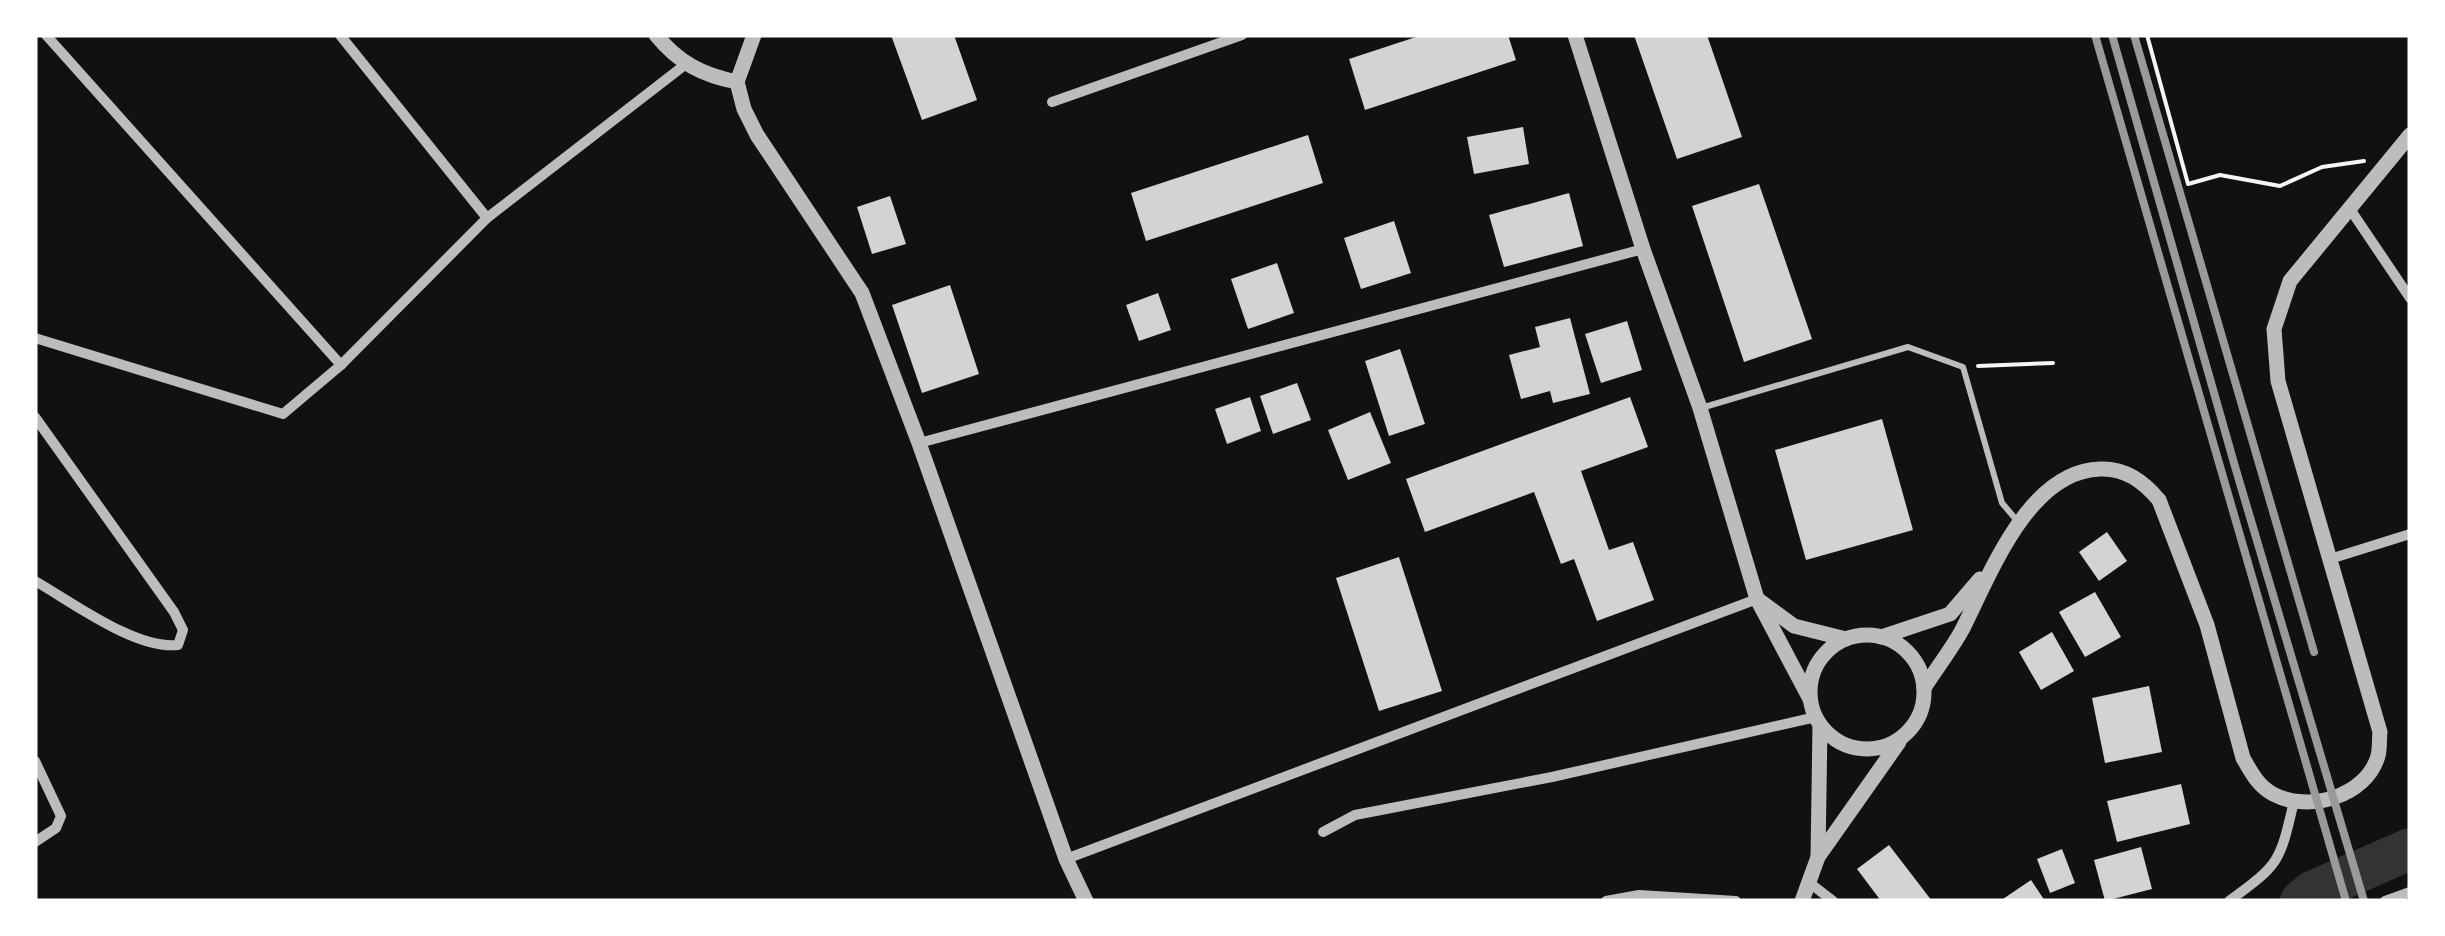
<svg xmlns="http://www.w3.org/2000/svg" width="2445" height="936" font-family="Figtree,sans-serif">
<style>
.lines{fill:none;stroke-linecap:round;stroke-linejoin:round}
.river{stroke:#333;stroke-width:42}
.building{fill:#d3d3d3}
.path{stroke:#f5f5f5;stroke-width:4}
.service{stroke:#bcbcbc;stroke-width:6}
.minor{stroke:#bcbcbc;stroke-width:10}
.tertiary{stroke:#bcbcbc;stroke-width:15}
.rail{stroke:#9a9a9a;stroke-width:8}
</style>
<rect width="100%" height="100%" fill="#111"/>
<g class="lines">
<!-- river -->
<path class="river" d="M 2301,901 L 2312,892 L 2410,849"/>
</g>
<!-- building -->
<g class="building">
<path d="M 891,35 L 954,35 L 977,100 L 922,120 Z"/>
<path d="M 1422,35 L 1508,35 L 1516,60 L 1365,110 L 1349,59 Z"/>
<path d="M 1634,35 L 1707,35 L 1742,137 L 1677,159 Z"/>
<path d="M 1523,127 L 1529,164 L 1474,174 L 1467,137 Z"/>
<path d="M 1308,135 L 1323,183 L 1146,241 L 1131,193 Z"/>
<path d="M 1759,184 L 1812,339 L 1744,362 L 1692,206 Z"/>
<path d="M 1569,193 L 1583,246 L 1504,267 L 1489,215 Z"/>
<path d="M 890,196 L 906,244 L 872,254 L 857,207 Z"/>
<path d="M 1394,221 L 1411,273 L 1361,289 L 1344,238 Z"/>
<path d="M 1277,263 L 1294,313 L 1248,329 L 1231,279 Z"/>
<path d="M 950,285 L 979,374 L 922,393 L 892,305 Z"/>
<path d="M 1158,293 L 1171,330 L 1139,341 L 1126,305 Z"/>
<path d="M 1570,318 L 1590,394 L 1553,403 L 1550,391 L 1521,399 L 1509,355 L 1540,347 L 1535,327 Z"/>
<path d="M 1627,321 L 1642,370 L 1601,383 L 1585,334 Z"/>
<path d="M 1400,349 L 1425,424 L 1389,436 L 1365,361 Z"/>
<path d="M 1297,383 L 1311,420 L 1273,434 L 1260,396 Z"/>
<path d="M 1250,397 L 1261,431 L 1227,444 L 1215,409 Z"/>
<path d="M 1630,397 L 1648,447 L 1581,471 L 1609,550 L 1633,542 L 1654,600 L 1597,621 L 1574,559 L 1561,564 L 1534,492 L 1425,532 L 1406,479 Z"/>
<path d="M 1370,412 L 1391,463 L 1348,480 L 1328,430 Z"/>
<path d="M 1882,419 L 1913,530 L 1806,560 L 1775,450 Z"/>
<path d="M 2107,532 L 2127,561 L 2099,581 L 2079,552 Z"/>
<path d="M 1399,557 L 1442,691 L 1379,711 L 1336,578 Z"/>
<path d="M 2095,592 L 2121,637 L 2085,657 L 2059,612 Z"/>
<path d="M 2052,632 L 2074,671 L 2041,690 L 2019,652 Z"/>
<path d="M 2149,686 L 2162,752 L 2105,763 L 2092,698 Z"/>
<path d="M 2181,784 L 2190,824 L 2117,842 L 2107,801 Z"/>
<path d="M 1889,845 L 1932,901 L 1881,901 L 1857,869 Z"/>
<path d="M 2141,847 L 2152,889 L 2105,901 L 2094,860 Z"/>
<path d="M 2062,849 L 2075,883 L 2050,893 L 2037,859 Z"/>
<path d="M 2031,880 L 2045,901 L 2000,901 Z"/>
</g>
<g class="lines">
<!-- path -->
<g class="path">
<path d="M 2147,35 L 2188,184 L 2220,175 L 2280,186 L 2322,167 L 2364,161"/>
<path d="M 1978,366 L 2053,363"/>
</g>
<!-- service -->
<path class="service" d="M 1701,408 L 1908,347 L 1963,367 L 2002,503 L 2019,523"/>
<!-- minor -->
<g class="minor">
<path d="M 46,35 L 341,365"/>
<path d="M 340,35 L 487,218"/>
<path d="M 1052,102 L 1242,35"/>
<path d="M 2350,209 L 2410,298"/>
<path d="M 35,338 L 283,414 L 341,365 L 487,218 L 686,64"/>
<path d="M 35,417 L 174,612 L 183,630 L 178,645 C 136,650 72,602 35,581"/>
<path d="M 919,443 L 1643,249"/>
<path d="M 2330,559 L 2410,534"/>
<path d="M 35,761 L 61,816 L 56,828 L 35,842"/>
<path d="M 1323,832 L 1355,815 L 1552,777 L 1816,717"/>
<path d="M 1066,859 L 1757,599"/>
<path d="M 1811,884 L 1833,901"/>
<path d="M 1606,901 L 1639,895 L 1736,901"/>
<path d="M 2229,901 C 2280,864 2280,862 2294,801"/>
<path d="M 2385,901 L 2410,892"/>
</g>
<!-- tertiary -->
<g class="tertiary">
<path d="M 656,35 C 679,63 702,75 737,82"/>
<path d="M 754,35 L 737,82 L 744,109 L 757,135 L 862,293 L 919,443 L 1066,859 L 1086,901"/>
<path d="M 1575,35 L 1643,249 L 1700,408 L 1757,599 L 1810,699"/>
<path d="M 1760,601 L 1794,626 L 1846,639"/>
<circle cx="1867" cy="692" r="57"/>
<path d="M 1881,637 L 1950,614 L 1980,579"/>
<path d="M 1924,688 C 1936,669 1951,650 1962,630 C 1990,575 2028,471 2100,469 C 2125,468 2143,481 2159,500 L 2207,625 L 2243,758 C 2251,772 2258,786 2273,794 C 2308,813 2366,797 2378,756 C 2380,749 2379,739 2380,732 L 2278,381 L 2274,329 L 2290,281 L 2410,135"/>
<path d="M 1818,857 L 1899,742"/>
<path d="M 1802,901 L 1818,857 L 1820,725"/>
</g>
<!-- rail -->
<g class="rail">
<path d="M 2095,35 L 2346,901"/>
<path d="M 2112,35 L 2236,470 L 2364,901"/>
<path d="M 2134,35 L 2314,652"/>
</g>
</g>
<!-- border -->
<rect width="2445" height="936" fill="none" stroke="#ffffff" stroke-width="75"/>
</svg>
